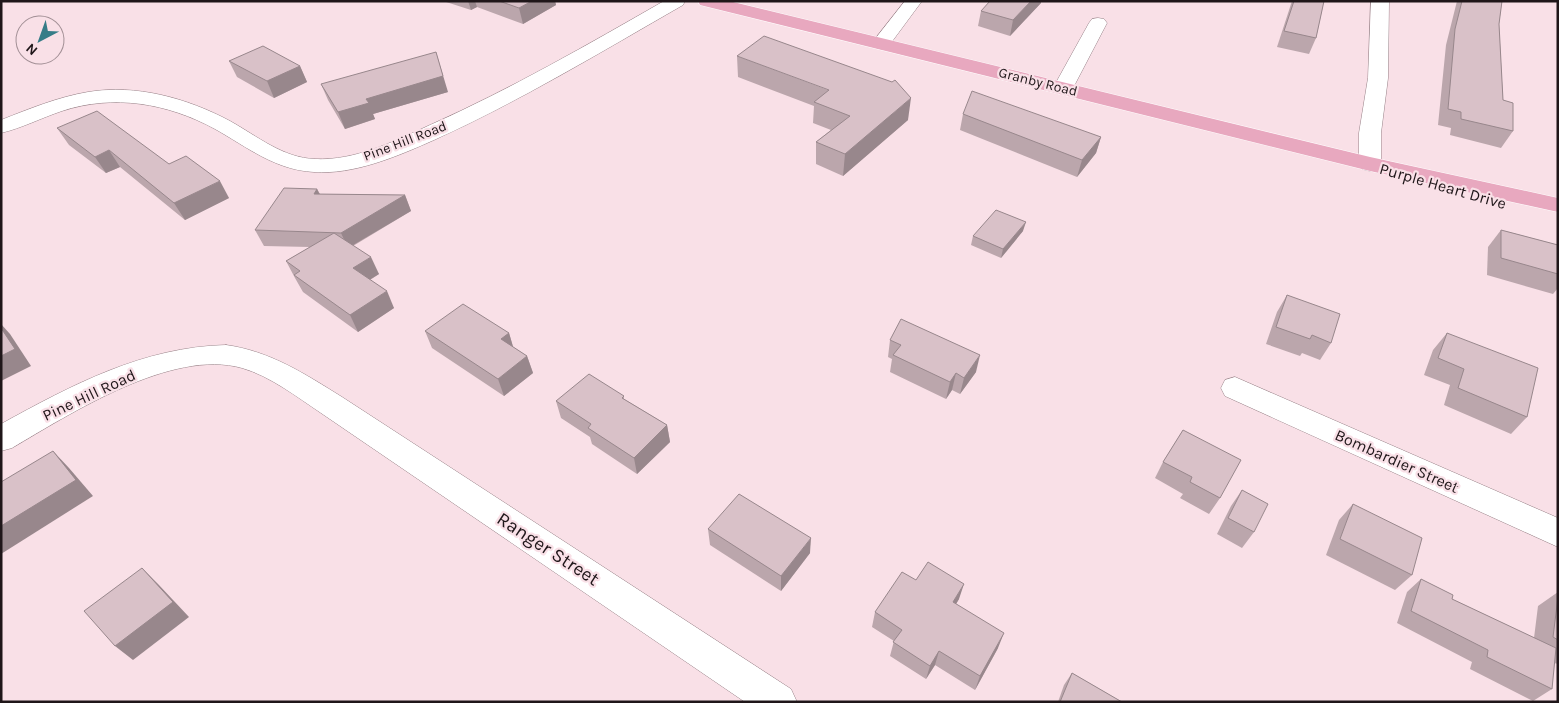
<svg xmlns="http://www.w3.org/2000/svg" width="1559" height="703" font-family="Karla,sans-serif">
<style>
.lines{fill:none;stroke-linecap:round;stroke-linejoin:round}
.minor-casing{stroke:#978187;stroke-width:1}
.major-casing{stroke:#fff;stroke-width:1}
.minor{fill:#fff;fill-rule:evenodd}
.major{fill:#e8a8bf;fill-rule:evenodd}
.wall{fill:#bba6ac}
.shaded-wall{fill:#98878c}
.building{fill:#d9c1c8;stroke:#98878c}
.labels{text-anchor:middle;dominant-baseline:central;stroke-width:4.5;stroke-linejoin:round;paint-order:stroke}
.far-street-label{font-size:14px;fill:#1f1619;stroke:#f9e0e7}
.street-label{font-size:16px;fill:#1f1619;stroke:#f9e0e7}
.near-street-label{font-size:19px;fill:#1f1619;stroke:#f9e0e7}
</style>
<rect width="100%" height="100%" fill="#f9e0e7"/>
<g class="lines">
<!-- minor casing -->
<g class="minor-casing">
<g id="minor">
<path d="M 664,1 L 685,1 L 683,5 C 601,52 520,101 434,140 C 398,156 354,175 314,172 C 275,170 247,147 215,129 C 167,103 114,94 62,111 C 41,118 22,128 1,133 L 1,120 C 29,109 58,97 88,92 C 136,84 187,98 230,121 C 257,136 283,158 315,159 C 355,161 395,141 430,125 C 511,89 587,45 664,1 Z"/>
<path d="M 905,1 L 922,1 L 888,47 L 881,49 L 874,47 L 872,43 Z"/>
<path d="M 1371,1 L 1389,1 L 1388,78 L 1381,133 L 1381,164 L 1378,169 L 1370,171 L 1362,169 L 1359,164 L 1359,133 L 1368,78 Z"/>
<path d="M 1098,18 L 1104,19 L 1107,23 L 1073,88 L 1070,92 L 1063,94 L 1056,92 L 1053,88 L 1089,23 L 1092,19 Z"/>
<path d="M 226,345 C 270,351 305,374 342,397 L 791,689 L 797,702 L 745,702 L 321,413 C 297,397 270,376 242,368 C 172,348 70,414 12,448 L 1,451 L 1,424 C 72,385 143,347 226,345 Z"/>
<path d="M 1235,377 L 1558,518 L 1558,547 L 1225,396 L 1221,388 L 1225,380 Z"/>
</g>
</g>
<!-- major casing -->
<g class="major-casing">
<path id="major" d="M 698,1 L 729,1 L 1370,157 L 1558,198 L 1558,212 L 1370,171 L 700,5 Z"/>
</g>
<!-- minor -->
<use href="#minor" class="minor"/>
<!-- major -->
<use href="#major" class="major"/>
</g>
<!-- wall -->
<g class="wall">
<path d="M 443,1 L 555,1 L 556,5 L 523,24 L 477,7 L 471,10 Z"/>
<path d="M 1292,1 L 1324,1 L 1316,38 L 1309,54 L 1277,47 Z"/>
<path d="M 1457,1 L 1502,1 L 1499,24 L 1503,100 L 1513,131 L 1501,148 L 1450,135 L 1451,128 L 1438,125 L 1446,45 Z"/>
<path d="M 1041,3 L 1010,36 L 978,26 L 981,11 Z"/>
<path d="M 737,56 L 908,120 L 843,176 L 816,164 L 816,142 L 831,130 L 813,123 L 814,106 L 738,77 Z"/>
<path d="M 229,61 L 300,66 L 307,82 L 274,98 L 237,77 Z"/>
<path d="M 321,84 L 448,92 L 373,114 L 375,119 L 345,129 L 328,100 Z"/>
<path d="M 963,114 L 1101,137 L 1096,153 L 1077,177 L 960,130 Z"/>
<path d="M 57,128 L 169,164 L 229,198 L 185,220 L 120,167 L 106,173 L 69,145 Z"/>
<path d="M 317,189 L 320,194 L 405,195 L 411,211 L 353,246 L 379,274 L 370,280 L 394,308 L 358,332 L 303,292 L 295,278 L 286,261 L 310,247 L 264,246 L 255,230 Z"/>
<path d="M 1501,230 L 1558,245 L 1558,288 L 1553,294 L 1487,275 L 1488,247 Z"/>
<path d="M 1023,231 L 1001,258 L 971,245 L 973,236 Z"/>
<path d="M 1287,295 L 1331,343 L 1320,360 L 1302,353 L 1300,356 L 1266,344 L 1277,312 Z"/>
<path d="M 425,331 L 509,333 L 513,347 L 527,356 L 533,373 L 504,396 L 432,348 Z"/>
<path d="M 1447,333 L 1527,417 L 1511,434 L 1444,405 L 1450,385 L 1424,375 L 1433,350 Z"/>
<path d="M 890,340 L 976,372 L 960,394 L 952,390 L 946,399 L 890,372 L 892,359 L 888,357 Z"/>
<path d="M 624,396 L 624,399 L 667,425 L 670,442 L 637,474 L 592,444 L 590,437 L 561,418 L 556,401 Z"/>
<path d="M 1183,430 L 1220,498 L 1209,514 L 1180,498 L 1183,494 L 1155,478 L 1163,462 Z"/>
<path d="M 1242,490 L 1254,532 L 1242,548 L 1217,534 L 1231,506 Z"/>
<path d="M 1353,504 L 1412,575 L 1395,590 L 1326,555 L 1339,520 Z"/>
<path d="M 708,529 L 810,553 L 781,591 L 710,545 Z"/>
<path d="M 1421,579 L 1452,599 L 1534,638 L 1538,606 L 1558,592 L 1558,664 L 1554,663 L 1552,689 L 1533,701 L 1470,669 L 1472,662 L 1397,623 L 1407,592 Z"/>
<path d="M 916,580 L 959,599 L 956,604 L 998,648 L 975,690 L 935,665 L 926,679 L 890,656 L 894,641 L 872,627 L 875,612 Z"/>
<path d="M 1072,673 L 1122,702 L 1058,702 L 1064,685 Z"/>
</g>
<!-- shaded-wall -->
<g class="shaded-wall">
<path d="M 468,1 L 475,1 L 477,7 L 471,10 Z"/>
<path d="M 532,1 L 555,1 L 556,5 L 523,24 L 519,8 Z"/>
<path d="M 1031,1 L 1041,1 L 1041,3 L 1010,36 L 1013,20 Z"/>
<path d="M 436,52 L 448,92 L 373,114 L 375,119 L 345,129 L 338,112 Z"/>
<path d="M 300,66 L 307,82 L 274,98 L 267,81 Z"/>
<path d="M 911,98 L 908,120 L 843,176 L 845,154 Z"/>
<path d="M 1101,137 L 1096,153 L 1077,177 L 1082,160 Z"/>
<path d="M 109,150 L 120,167 L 106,173 L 95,157 Z"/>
<path d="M 220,181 L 229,198 L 185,220 L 174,203 Z"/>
<path d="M 317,189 L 325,205 L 314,194 Z"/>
<path d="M 405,195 L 411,211 L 348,248 L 341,233 Z"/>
<path d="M 1026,222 L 1023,231 L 1001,258 L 1003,249 Z"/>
<path d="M 371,257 L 379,274 L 361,285 L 353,268 Z"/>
<path d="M 387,291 L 394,308 L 358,332 L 350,315 Z"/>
<path d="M 1,324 L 10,334 L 31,366 L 1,381 Z"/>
<path d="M 509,333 L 514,350 L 501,339 Z"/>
<path d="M 980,355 L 976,372 L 960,394 L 964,378 Z"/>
<path d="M 527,356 L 533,373 L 504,396 L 498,379 Z"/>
<path d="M 956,373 L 952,390 L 946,399 L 950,382 Z"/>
<path d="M 667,425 L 670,442 L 637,474 L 634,458 Z"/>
<path d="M 53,451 L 69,468 L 93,496 L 1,554 L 1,526 Z"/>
<path d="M 811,538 L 810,553 L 781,591 L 781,576 Z"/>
<path d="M 142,568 L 158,584 L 189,617 L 133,660 L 115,646 Z"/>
<path d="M 964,584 L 959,599 L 948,617 L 953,602 Z"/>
<path d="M 1004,633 L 998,648 L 975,690 L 980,676 Z"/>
<path d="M 939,651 L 935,665 L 926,679 L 930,666 Z"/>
</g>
<!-- building -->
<g class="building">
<path d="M 499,1 L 532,1 L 519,8 Z"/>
<path d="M 990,1 L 1031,1 L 1013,20 L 981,11 Z"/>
<path d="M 1294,1 L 1324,1 L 1316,38 L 1284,31 Z"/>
<path d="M 1462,1 L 1502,1 L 1499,24 L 1503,100 L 1513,103 L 1513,131 L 1461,119 L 1461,112 L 1448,109 L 1455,29 Z"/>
<path d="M 764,36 L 892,82 L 895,80 L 911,98 L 845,154 L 816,142 L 850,116 L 814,102 L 829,90 L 737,56 Z"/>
<path d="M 263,46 L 300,66 L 267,81 L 229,61 Z"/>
<path d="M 436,52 L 443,76 L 366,99 L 369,103 L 338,112 L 321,84 Z"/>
<path d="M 972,91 L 1101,137 L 1082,160 L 963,114 Z"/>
<path d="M 97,111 L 169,164 L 186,156 L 220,181 L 174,203 L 109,150 L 95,157 L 57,128 Z"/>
<path d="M 284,188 L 317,189 L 314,194 L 405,195 L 341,233 L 255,230 Z"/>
<path d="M 996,210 L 1026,222 L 1003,249 L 973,236 Z"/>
<path d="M 1501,230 L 1558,245 L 1558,274 L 1501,258 Z"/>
<path d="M 334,233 L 371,257 L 353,268 L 387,291 L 350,315 L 294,275 L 300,271 L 286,261 Z"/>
<path d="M 1287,295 L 1340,314 L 1331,343 L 1312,335 L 1310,339 L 1276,327 Z"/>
<path d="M 463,304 L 509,333 L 501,339 L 527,356 L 498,379 L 425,331 Z"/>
<path d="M 901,319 L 980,355 L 964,378 L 956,373 L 950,382 L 893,355 L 901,345 L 890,340 Z"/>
<path d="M 1,328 L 15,349 L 1,356 Z"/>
<path d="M 1447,333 L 1538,368 L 1527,417 L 1458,388 L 1464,369 L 1438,358 Z"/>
<path d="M 589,374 L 624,396 L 622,398 L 667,425 L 634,458 L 588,428 L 591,424 L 556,401 Z"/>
<path d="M 1183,430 L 1241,460 L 1220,498 L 1190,482 L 1192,477 L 1163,462 Z"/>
<path d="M 53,451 L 76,480 L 1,526 L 1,482 Z"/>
<path d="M 1242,490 L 1268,504 L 1254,532 L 1228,518 Z"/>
<path d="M 739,494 L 811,538 L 781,576 L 708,529 Z"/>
<path d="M 1353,504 L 1422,538 L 1412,575 L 1340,539 Z"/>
<path d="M 928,562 L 964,584 L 953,602 L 1004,633 L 980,676 L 939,651 L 930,666 L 893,642 L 902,630 L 875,612 L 902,572 L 916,580 Z"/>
<path d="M 142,568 L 173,602 L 115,646 L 84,611 Z"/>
<path d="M 1421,579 L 1453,595 L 1452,599 L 1556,648 L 1552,689 L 1487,657 L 1488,650 L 1411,611 Z"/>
<path d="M 1558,597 L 1558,640 L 1553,637 Z"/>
<path d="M 1072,673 L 1122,702 L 1060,702 Z"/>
</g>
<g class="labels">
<!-- far-street labels -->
<g class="far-street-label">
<text transform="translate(1038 82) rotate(14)">Granby Road</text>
<text transform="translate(405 141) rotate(-21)">Pine Hill Road</text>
</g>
<!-- street labels -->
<g class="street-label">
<text transform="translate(1443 186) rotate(16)">Purple Heart Drive</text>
<text transform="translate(89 395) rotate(-25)">Pine Hill Road</text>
<text transform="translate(1397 461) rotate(24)">Bombardier Street</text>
</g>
<!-- near-street labels -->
<g class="near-street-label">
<text transform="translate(548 549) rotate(33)">Ranger Street</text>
</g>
</g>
<!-- border -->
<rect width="1559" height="703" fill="none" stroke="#1f1619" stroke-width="5"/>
<!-- north arrow -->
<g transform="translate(40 40) rotate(221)"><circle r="24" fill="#f9e0e7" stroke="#a28f95"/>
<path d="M0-4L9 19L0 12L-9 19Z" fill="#367c87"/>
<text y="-8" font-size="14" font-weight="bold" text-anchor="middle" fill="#1f1619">N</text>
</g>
</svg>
